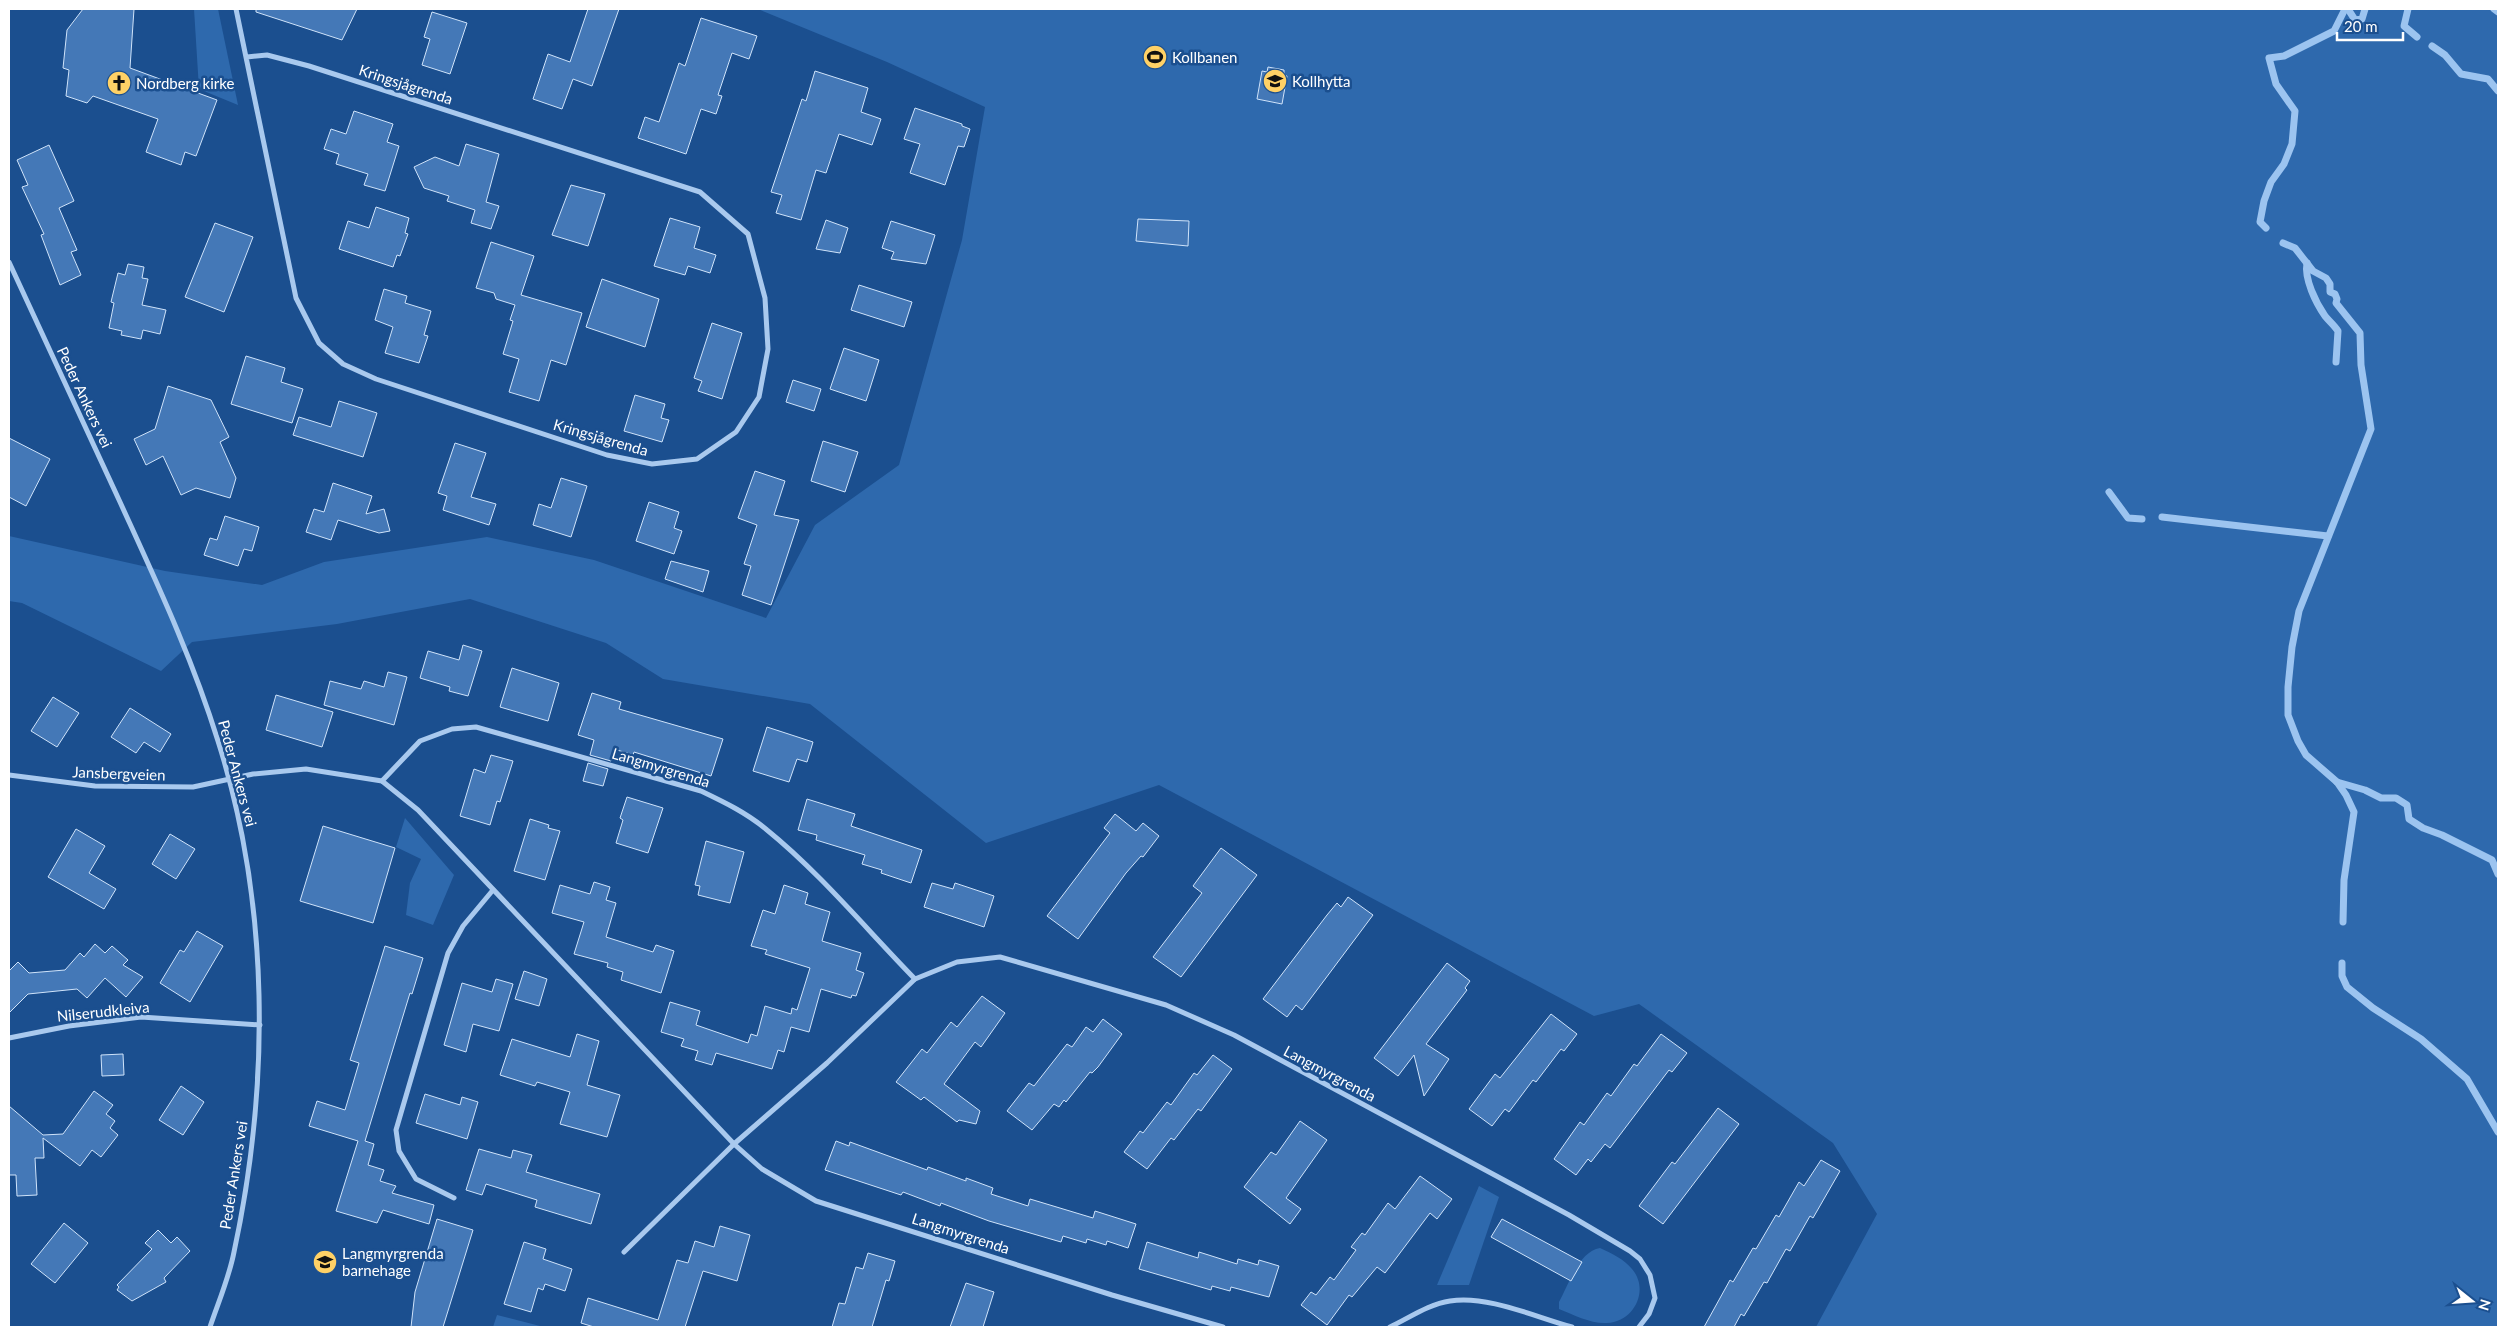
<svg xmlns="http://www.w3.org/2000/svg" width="2507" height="1336" font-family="Lato,sans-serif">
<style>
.green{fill:#2e69ad}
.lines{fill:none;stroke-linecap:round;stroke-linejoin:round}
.stream{stroke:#9cc4f0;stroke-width:7}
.building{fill:#4478b7;stroke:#cfe3fa}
.street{stroke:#a9c9ee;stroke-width:5}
.labels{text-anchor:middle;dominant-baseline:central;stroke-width:5;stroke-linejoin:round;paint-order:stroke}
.poi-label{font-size:15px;fill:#fff;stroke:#1b4f8f;text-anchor:start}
.street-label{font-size:15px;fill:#fff;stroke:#1b4f8f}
</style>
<rect width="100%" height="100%" fill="#1b4f8f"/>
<!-- green -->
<g class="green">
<path d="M 194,9 L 218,9 L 238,105 L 199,89 Z"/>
<path d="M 758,9 L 2498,9 L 2498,1327 L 1816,1327 L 1877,1214 L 1833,1143 L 1639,1004 L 1594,1016 L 1159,785 L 986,843 L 810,704 L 663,679 L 606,643 L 470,599 L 337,624 L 192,642 L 161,671 L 22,603 L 9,601 L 9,536 L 165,571 L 262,585 L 324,562 L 487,537 L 594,560 L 766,618 L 815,525 L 899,465 L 962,240 L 985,107 L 887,62 Z"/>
<path d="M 405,818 L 454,875 L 433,925 L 406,915 L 410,883 L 421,859 L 396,847 Z"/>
<path d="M 1479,1186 L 1499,1197 L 1469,1285 L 1437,1285 Z"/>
<path d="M 1600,1248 C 1611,1253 1624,1259 1632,1269 C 1650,1290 1634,1322 1607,1323 C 1591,1324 1574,1315 1559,1309 L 1559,1302 C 1568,1286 1579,1251 1600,1248 Z"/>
<path d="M 497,1315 L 544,1327 L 493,1327 Z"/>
</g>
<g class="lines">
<!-- stream -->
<g class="stream">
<path d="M 2348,9 L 2355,20 L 2362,19 L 2365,9"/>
<path d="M 2408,9 L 2404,26 L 2417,37"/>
<path d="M 2494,9 L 2498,12"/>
<path d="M 2432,46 L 2445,55 L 2461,74 L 2488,79 L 2498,91"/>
<path d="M 2266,228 L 2260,222 L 2264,201 L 2271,182 L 2284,164 L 2292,144 L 2295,111 L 2276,84 L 2269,58 L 2284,56 L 2334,31 L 2345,9"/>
<path d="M 2283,243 L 2295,248 L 2313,271 L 2326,278 L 2330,284 L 2330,292 L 2335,294 L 2337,299 L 2336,303 L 2360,333 L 2361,365 L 2371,429 L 2299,611 L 2292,647 L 2288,687 L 2288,715 L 2298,741 L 2306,755 L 2337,782 L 2346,795 L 2354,812 L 2344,880 L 2343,922"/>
<path d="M 2307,263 C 2304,279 2316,303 2325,316 C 2329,321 2334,325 2338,331 L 2336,362"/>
<path d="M 2109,492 L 2128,518 L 2142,519"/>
<path d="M 2162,517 L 2328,536"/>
<path d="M 2337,782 L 2365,790 L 2381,798 L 2396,798 L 2407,805 L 2409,819 L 2423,828 L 2442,835 L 2492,860 L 2498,874"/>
<path d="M 2342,963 L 2342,976 L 2347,987 L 2373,1008 L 2421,1039 L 2467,1079 L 2498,1132"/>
</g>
</g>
<!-- building -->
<g class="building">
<path d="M 83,9 L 134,9 L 130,68 L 217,100 L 196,156 L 185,152 L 181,165 L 146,152 L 158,119 L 93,96 L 87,103 L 66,96 L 69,70 L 63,68 L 67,30 Z"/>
<path d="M 256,9 L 357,9 L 342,40 L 256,12 Z"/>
<path d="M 588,9 L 619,9 L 592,86 L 573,79 L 562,109 L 533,99 L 548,54 L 570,62 Z"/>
<path d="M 432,12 L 467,23 L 450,74 L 422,65 L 430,39 L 424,37 Z"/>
<path d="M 701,18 L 757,36 L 749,59 L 732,53 L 718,95 L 722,96 L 716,114 L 701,109 L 686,154 L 638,138 L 645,117 L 659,122 L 679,63 L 685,66 Z"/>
<path d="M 1268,67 L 1284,70 L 1284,75 L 1287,76 L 1282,104 L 1257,99 L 1262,71 L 1267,72 Z"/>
<path d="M 815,71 L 868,88 L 861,112 L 881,119 L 872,145 L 839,134 L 826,173 L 816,170 L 801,220 L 776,213 L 782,195 L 771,192 L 802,99 L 806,101 Z"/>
<path d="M 915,108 L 962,124 L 962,126 L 970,129 L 964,147 L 958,146 L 945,185 L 910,173 L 920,144 L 904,139 Z"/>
<path d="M 354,111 L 393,124 L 387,142 L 399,146 L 385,191 L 364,185 L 368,174 L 336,164 L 339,154 L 324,149 L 331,129 L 346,134 Z"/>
<path d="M 466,144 L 499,154 L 486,202 L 499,206 L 491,229 L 471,223 L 475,210 L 447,201 L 449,196 L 424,188 L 414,167 L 435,157 L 459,166 Z"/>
<path d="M 49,145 L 74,201 L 59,208 L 77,250 L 71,252 L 81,275 L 60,285 L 41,235 L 44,234 L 22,187 L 28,185 L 17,160 Z"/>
<path d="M 571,185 L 605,194 L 588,246 L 552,235 Z"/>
<path d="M 376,207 L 409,218 L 405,233 L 408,234 L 400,256 L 397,255 L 393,267 L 339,249 L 348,221 L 369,228 Z"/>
<path d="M 670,218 L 700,227 L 694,248 L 716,255 L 710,273 L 688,266 L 685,275 L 654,266 Z"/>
<path d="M 1138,219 L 1189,221 L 1188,246 L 1136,241 Z"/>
<path d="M 826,220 L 848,228 L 840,253 L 816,249 Z"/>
<path d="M 891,221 L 935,235 L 926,264 L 891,259 L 894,252 L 882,248 Z"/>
<path d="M 215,223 L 253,237 L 224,312 L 185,297 Z"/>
<path d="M 491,242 L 534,256 L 521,295 L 582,313 L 566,365 L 551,360 L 539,401 L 509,392 L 519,359 L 503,354 L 513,321 L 510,320 L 515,305 L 496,299 L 494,293 L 476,288 Z"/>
<path d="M 128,264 L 144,267 L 142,278 L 148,279 L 142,305 L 166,310 L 160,334 L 143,330 L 141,339 L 121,335 L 122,331 L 109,328 L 114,303 L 111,302 L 118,273 L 125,275 Z"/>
<path d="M 602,279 L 659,299 L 645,347 L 586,327 Z"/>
<path d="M 859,285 L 912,302 L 904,327 L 851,310 Z"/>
<path d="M 384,289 L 407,296 L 405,303 L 431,311 L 424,335 L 428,336 L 419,363 L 385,353 L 393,327 L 375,320 Z"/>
<path d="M 712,323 L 742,333 L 722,399 L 698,391 L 702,381 L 694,378 Z"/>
<path d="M 844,348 L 879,360 L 866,401 L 830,389 Z"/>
<path d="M 246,356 L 285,368 L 281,382 L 303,389 L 292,423 L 231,404 Z"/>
<path d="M 793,380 L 821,389 L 814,411 L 786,402 Z"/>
<path d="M 168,386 L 211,400 L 229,437 L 220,442 L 236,478 L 230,498 L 196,488 L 181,495 L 163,456 L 146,465 L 134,439 L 155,429 Z"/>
<path d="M 635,395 L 665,404 L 661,418 L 669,420 L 662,442 L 624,431 Z"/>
<path d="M 339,401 L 377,413 L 363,457 L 293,435 L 299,417 L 331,427 Z"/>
<path d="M 9,438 L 50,459 L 26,506 L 9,497 Z"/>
<path d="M 823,441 L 858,452 L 845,492 L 811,481 Z"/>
<path d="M 455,443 L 486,453 L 471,497 L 496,504 L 489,525 L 443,510 L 447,496 L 438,493 Z"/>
<path d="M 755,471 L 785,481 L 774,515 L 799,520 L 771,605 L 742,595 L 751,566 L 744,564 L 757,525 L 738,518 Z"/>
<path d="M 561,478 L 587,486 L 571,537 L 533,525 L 539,504 L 551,508 Z"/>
<path d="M 333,483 L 372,496 L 366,514 L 384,509 L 390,531 L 379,533 L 338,520 L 331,540 L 306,532 L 314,509 L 324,512 Z"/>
<path d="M 649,502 L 679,512 L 674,528 L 682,531 L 674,554 L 636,541 Z"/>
<path d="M 225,516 L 259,527 L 252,551 L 244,549 L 238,566 L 204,555 L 210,538 L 217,540 Z"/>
<path d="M 671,561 L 709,571 L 703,592 L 665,579 Z"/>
<path d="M 463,645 L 482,651 L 468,696 L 449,691 L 450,687 L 420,678 L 428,651 L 459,660 Z"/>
<path d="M 512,668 L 559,683 L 548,721 L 500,707 Z"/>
<path d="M 388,672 L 407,677 L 394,725 L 324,705 L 330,681 L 361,689 L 364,681 L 384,687 Z"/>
<path d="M 592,693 L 621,702 L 619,709 L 723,739 L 711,776 L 634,752 L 633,755 L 614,749 L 611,761 L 590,755 L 594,740 L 578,735 Z"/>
<path d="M 276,695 L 333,712 L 322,747 L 266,730 Z"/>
<path d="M 53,697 L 79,713 L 57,747 L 31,731 Z"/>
<path d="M 130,708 L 171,734 L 160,752 L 144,742 L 136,753 L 111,737 Z"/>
<path d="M 767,727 L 813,742 L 807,762 L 797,759 L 789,782 L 753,771 Z"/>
<path d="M 491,755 L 513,761 L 500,802 L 497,801 L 490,825 L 460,816 L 474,769 L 485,773 Z"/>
<path d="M 588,763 L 608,769 L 603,786 L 583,781 Z"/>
<path d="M 627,797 L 663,808 L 648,853 L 616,843 L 623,820 L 620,818 Z"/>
<path d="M 807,799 L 855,814 L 851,826 L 922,850 L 911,883 L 881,873 L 882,870 L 862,864 L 865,855 L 816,840 L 817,835 L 798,830 Z"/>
<path d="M 1115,814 L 1136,831 L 1143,823 L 1159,836 L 1143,857 L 1141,856 L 1126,873 L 1078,939 L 1047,916 L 1110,833 L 1104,828 Z"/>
<path d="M 530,819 L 549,825 L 548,828 L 560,831 L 545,880 L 514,871 Z"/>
<path d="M 323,826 L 395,848 L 373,923 L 300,901 Z"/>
<path d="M 76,829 L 105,846 L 89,873 L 116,889 L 104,909 L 48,877 Z"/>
<path d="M 170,834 L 195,849 L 176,879 L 152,864 Z"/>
<path d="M 706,841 L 744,852 L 730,903 L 698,895 L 700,886 L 695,885 Z"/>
<path d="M 1221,848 L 1257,875 L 1181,977 L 1153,957 L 1202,893 L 1193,886 Z"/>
<path d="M 594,882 L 610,887 L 606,900 L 616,903 L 606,937 L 653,952 L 656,945 L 674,951 L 661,993 L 621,980 L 623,972 L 607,967 L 608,963 L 574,954 L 584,922 L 552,913 L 560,885 L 590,894 Z"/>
<path d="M 932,883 L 953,889 L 955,883 L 994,896 L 984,927 L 924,907 Z"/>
<path d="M 784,885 L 808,893 L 805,904 L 830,912 L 822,941 L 861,953 L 856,970 L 864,973 L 856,996 L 852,995 L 851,998 L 821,989 L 809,1032 L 791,1027 L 784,1052 L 778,1050 L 772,1069 L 716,1053 L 712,1065 L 695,1060 L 698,1051 L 681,1046 L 684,1039 L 661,1032 L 670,1002 L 700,1011 L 696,1025 L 748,1043 L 751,1034 L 757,1036 L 765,1006 L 791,1014 L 792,1008 L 797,1010 L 810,968 L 765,954 L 767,950 L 751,946 L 763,910 L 775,914 Z"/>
<path d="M 1348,897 L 1373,915 L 1302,1010 L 1296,1005 L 1287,1017 L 1263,999 L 1327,915 L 1337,903 L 1341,907 Z"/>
<path d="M 197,931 L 223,946 L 190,1002 L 160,983 L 180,950 L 184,952 Z"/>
<path d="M 95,944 L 105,953 L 112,946 L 128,960 L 123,965 L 143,977 L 126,997 L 105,978 L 87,998 L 77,989 L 28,994 L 9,1013 L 9,971 L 18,962 L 29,973 L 65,970 L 80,953 L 84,957 Z"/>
<path d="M 385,946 L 423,958 L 412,994 L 410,993 L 365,1141 L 374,1144 L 368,1165 L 384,1170 L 380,1181 L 396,1186 L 392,1193 L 434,1205 L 429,1224 L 383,1210 L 377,1223 L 336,1211 L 358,1141 L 309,1126 L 317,1101 L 345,1110 L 359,1063 L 350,1060 Z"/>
<path d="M 1447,963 L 1470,981 L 1465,988 L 1467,990 L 1426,1044 L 1449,1059 L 1424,1096 L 1414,1055 L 1398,1076 L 1374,1058 Z"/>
<path d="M 524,971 L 547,979 L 539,1006 L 515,999 Z"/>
<path d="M 496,979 L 513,984 L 499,1031 L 473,1024 L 466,1052 L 444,1045 L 462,983 L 492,992 Z"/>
<path d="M 982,996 L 1005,1013 L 981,1047 L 975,1042 L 944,1084 L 980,1111 L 976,1124 L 959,1120 L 957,1122 L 924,1097 L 921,1100 L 896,1082 L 922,1049 L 927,1053 L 951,1022 L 957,1027 Z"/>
<path d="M 1551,1014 L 1577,1034 L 1564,1051 L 1561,1049 L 1536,1082 L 1533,1080 L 1509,1112 L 1505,1109 L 1492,1126 L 1469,1109 L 1495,1074 L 1500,1078 Z"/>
<path d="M 1103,1019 L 1122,1034 L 1098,1067 L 1092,1073 L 1090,1072 L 1066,1102 L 1064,1100 L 1059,1107 L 1054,1104 L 1032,1130 L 1007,1111 L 1029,1083 L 1034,1086 L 1067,1044 L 1072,1047 L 1086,1027 L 1093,1032 Z"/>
<path d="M 577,1034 L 599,1041 L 587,1085 L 620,1095 L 607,1137 L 560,1124 L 570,1092 L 537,1082 L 535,1086 L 500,1075 L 512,1039 L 570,1057 Z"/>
<path d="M 1661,1034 L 1687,1053 L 1672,1072 L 1669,1070 L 1610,1148 L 1605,1144 L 1591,1162 L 1588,1159 L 1576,1175 L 1554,1159 L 1580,1122 L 1584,1125 L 1607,1093 L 1611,1096 L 1634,1064 L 1637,1066 Z"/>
<path d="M 123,1054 L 124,1075 L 102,1076 L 101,1055 Z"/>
<path d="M 1213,1055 L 1232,1069 L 1201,1111 L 1198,1109 L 1174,1140 L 1171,1138 L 1147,1169 L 1124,1152 L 1140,1131 L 1143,1133 L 1167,1102 L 1171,1105 L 1194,1073 L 1197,1075 Z"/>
<path d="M 181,1086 L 204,1102 L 183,1135 L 159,1120 Z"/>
<path d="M 94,1091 L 113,1105 L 106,1114 L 115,1121 L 110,1128 L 118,1135 L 101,1157 L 92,1150 L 80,1166 L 43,1138 L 44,1158 L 35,1158 L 37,1195 L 17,1196 L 16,1175 L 9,1175 L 9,1106 L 43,1135 L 63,1134 Z"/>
<path d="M 425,1094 L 460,1105 L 462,1097 L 478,1102 L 467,1139 L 416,1123 Z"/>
<path d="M 1718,1108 L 1739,1124 L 1663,1224 L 1639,1206 L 1672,1162 L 1675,1164 Z"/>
<path d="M 1300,1121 L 1327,1140 L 1286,1198 L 1301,1209 L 1290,1224 L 1244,1187 L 1271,1152 L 1276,1155 Z"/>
<path d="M 836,1141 L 849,1146 L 850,1142 L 927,1170 L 928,1167 L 966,1181 L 966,1178 L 993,1188 L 991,1194 L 1028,1206 L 1030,1199 L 1093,1218 L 1095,1211 L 1136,1224 L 1128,1248 L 1107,1241 L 1106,1245 L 1087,1239 L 1086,1243 L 1063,1236 L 1061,1242 L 989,1221 L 941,1203 L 940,1206 L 903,1192 L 901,1195 L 825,1170 Z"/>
<path d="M 479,1149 L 511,1158 L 513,1150 L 532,1155 L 526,1172 L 600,1194 L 591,1224 L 535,1207 L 537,1200 L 486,1184 L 482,1195 L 466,1190 Z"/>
<path d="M 1821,1160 L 1840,1171 L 1813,1218 L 1810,1216 L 1790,1251 L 1786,1249 L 1767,1283 L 1764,1282 L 1744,1316 L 1741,1314 L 1734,1327 L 1704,1327 L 1730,1280 L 1733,1282 L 1753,1248 L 1756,1249 L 1776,1215 L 1779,1217 L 1799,1182 L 1804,1186 Z"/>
<path d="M 1420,1176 L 1452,1199 L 1437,1219 L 1430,1213 L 1385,1273 L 1377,1267 L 1352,1297 L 1349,1295 L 1327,1325 L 1301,1305 L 1311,1292 L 1316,1295 L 1330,1277 L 1334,1280 L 1356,1250 L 1351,1247 L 1362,1233 L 1365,1235 L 1388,1203 L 1395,1209 Z"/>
<path d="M 437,1219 L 473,1230 L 443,1327 L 411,1327 L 415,1292 Z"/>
<path d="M 1502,1219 L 1582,1262 L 1571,1281 L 1491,1237 Z"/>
<path d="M 64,1223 L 88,1243 L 55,1283 L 31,1264 Z"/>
<path d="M 720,1226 L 750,1235 L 737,1281 L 703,1271 L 685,1327 L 594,1327 L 581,1323 L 588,1298 L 658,1320 L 677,1260 L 688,1263 L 695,1241 L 714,1247 Z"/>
<path d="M 158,1230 L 171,1243 L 177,1237 L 190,1251 L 164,1278 L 166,1282 L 132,1301 L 117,1290 L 119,1287 L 117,1285 L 152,1249 L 145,1243 Z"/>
<path d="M 524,1242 L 546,1249 L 543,1259 L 572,1269 L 565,1291 L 545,1284 L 543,1290 L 538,1288 L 531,1312 L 504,1304 Z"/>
<path d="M 1147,1242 L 1198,1258 L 1199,1252 L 1237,1264 L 1238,1259 L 1258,1265 L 1259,1260 L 1279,1266 L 1269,1297 L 1231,1287 L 1230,1291 L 1212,1286 L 1211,1290 L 1139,1269 Z"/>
<path d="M 868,1253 L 895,1261 L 889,1281 L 886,1280 L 872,1327 L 832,1327 L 839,1303 L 845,1304 L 856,1267 L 863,1269 Z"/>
<path d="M 966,1283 L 994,1292 L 983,1327 L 950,1327 Z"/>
</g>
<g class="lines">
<!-- street -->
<g class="street">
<path d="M 236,9 L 296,298 L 319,343 L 343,364 L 376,379 L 607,455 L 652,464 L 697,459 L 736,432 L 759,397 L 768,349 L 765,298 L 748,234 L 700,192 L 309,66 L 267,55 L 247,57"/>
<path d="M 9,262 C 46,342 83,422 120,502 C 156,581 192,657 218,741 C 270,905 270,1085 234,1252 C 229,1278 218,1303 210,1327"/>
<path d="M 9,775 L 95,786 L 193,787 L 253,774 L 306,769 L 382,781 L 418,810 L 734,1144 L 762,1169 L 816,1201 L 1112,1295 L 1223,1327"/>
<path d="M 382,781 L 420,741 L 452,729 L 476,727 L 701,791 C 724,802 747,813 767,830 C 819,872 868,931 915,979"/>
<path d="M 9,1038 L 69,1026 L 141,1017 L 260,1025"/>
<path d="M 454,1198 L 416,1179 L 399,1151 L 396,1130 L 448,953 L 463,926 L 493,890"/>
<path d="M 624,1252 L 734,1144 L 827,1063 L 915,979 L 957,962 L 1000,957 L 1166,1005 L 1234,1035 L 1569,1215 L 1630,1251 L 1640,1259 L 1650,1275 L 1655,1298 L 1649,1314 L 1639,1327"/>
<path d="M 1390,1327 C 1409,1318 1429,1304 1450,1301 C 1488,1295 1535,1317 1572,1327"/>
</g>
</g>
<!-- icons -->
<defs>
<g id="stadium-disc" transform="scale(1.25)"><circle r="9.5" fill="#ffd166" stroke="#1b4f8f"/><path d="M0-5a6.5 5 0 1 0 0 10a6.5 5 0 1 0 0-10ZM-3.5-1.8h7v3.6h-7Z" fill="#111"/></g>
<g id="school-disc" transform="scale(1.25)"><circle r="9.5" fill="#ffd166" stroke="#1b4f8f"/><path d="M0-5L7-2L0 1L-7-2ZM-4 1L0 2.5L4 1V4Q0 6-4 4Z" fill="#111"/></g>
<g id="church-disc" transform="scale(1.25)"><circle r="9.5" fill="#ffd166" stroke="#1b4f8f"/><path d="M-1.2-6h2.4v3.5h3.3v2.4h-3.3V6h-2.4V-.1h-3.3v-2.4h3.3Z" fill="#111"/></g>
</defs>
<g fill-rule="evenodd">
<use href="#stadium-disc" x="1155" y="57"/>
<use href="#school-disc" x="1275" y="81"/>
<use href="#church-disc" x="119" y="83"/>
<use href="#school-disc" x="325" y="1262"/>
</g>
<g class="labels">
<!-- poi labels -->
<g class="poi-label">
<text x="1172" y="57">Kollbanen</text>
<text x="1292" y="81">Kollhytta</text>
<text x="136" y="83">Nordberg kirke</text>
<text x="342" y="1253">Langmyrgrenda<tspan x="342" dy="17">barnehage</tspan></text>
</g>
<!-- street labels -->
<g class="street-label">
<text transform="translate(406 84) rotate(18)">Kringsjågrenda</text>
<text transform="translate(85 397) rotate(65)">Peder Ankers vei</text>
<text transform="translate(601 437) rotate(16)">Kringsjågrenda</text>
<text transform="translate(661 767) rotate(17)">Langmyrgrenda</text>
<text transform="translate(119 773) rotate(2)">Jansbergveien</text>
<text transform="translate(238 773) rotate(75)">Peder Ankers vei</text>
<text transform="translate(103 1011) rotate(-6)">Nilserudkleiva</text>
<text transform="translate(1330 1073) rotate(28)">Langmyrgrenda</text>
<text transform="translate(233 1175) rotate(-81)">Peder Ankers vei</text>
<text transform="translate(961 1233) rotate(18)">Langmyrgrenda</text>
</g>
</g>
<!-- border -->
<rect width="2507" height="1336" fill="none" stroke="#ffffff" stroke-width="20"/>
<!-- north arrow -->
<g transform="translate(2472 1301) rotate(107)" stroke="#1b4f8f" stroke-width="4" paint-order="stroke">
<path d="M0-4L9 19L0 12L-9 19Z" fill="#ffffff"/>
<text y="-8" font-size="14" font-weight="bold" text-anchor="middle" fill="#ffffff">N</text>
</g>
<!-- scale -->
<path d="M2337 32v8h66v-8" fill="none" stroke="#ffffff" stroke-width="2.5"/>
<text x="2344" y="32" font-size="15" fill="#ffffff" stroke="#1b4f8f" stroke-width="4" paint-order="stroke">20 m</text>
</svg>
